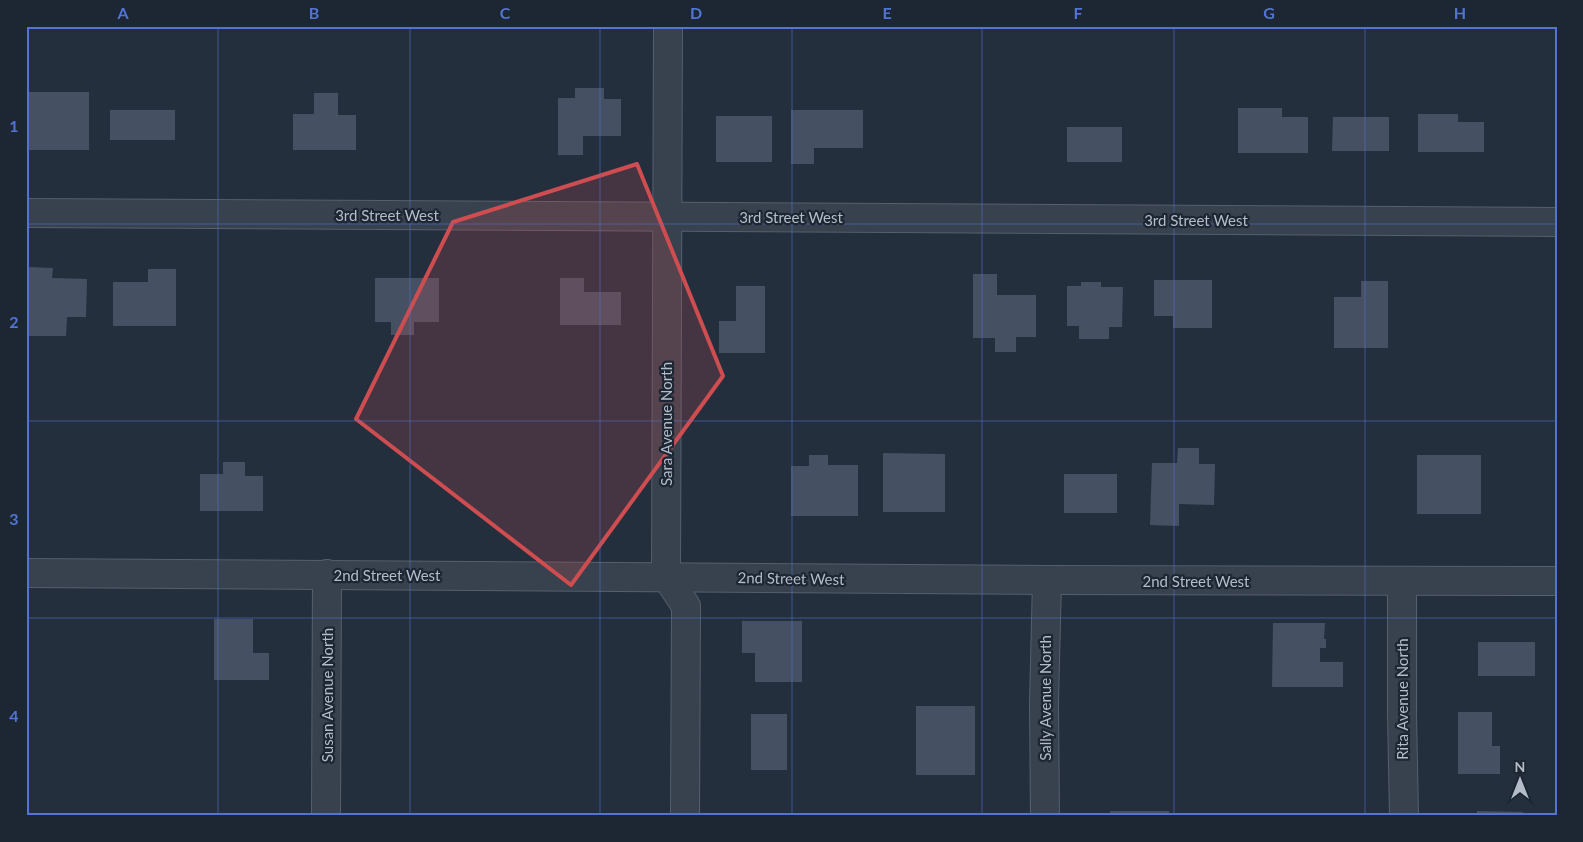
<svg xmlns="http://www.w3.org/2000/svg" width="1583" height="842" font-family="Lato,sans-serif">
<style>
.building{fill:#455162}
.lines{fill:none;stroke-linecap:round;stroke-linejoin:round}
.minor-casing{stroke:#565f6c;stroke-width:30}
.minor{stroke:#38414e;stroke-width:28}
.marked{fill:#ce4d50;fill-opacity:0.2;stroke:#ce4d50;stroke-width:4;stroke-linejoin:round}
.grid{fill:none;stroke:#5274d3;stroke-width:1;stroke-opacity:0.55}
.labels{text-anchor:middle;dominant-baseline:central;stroke-width:4.5;stroke-linejoin:round;paint-order:stroke}
.street-label{font-size:15px;fill:#b4bcc9;stroke:#1d2633}
.neatline{fill:none;stroke:#5274d3;stroke-width:2}
.grid-label{font-size:16px;text-anchor:middle;font-weight:bold;fill:#5274d3}
</style>
<rect width="100%" height="100%" fill="#242f3e"/>
<!-- building -->
<g class="building">
<path d="M 575,88 L 604,88 L 604,99 L 621,99 L 621,136 L 583,136 L 583,155 L 558,155 L 558,98 L 575,98 Z"/>
<rect x="26" y="92" width="63" height="58"/>
<path d="M 314,93 L 338,93 L 338,115 L 356,115 L 356,150 L 293,150 L 293,114 L 314,114 Z"/>
<path d="M 1238,108 L 1282,108 L 1282,117 L 1308,117 L 1308,153 L 1238,153 Z"/>
<rect x="110" y="110" width="65" height="30"/>
<path d="M 791,110 L 863,110 L 863,148 L 814,148 L 814,164 L 791,164 Z"/>
<path d="M 1418,114 L 1458,114 L 1458,122 L 1484,122 L 1484,152 L 1418,152 Z"/>
<rect x="716" y="116" width="56" height="46"/>
<path d="M 1333,117 L 1389,117 L 1389,151 L 1332,151 Z"/>
<rect x="1067" y="127" width="55" height="35"/>
<path d="M 26,267 L 53,268 L 52,278 L 87,279 L 86,317 L 67,317 L 66,336 L 26,336 Z"/>
<path d="M 148,269 L 176,269 L 176,326 L 113,326 L 113,282 L 148,282 Z"/>
<path d="M 973,274 L 997,274 L 997,295 L 1036,295 L 1036,337 L 1016,337 L 1016,352 L 995,352 L 995,338 L 973,338 Z"/>
<path d="M 375,278 L 439,278 L 439,322 L 414,322 L 414,335 L 391,335 L 391,322 L 375,322 Z"/>
<path d="M 560,278 L 584,278 L 584,292 L 621,292 L 621,325 L 560,325 Z"/>
<path d="M 1154,280 L 1212,280 L 1212,328 L 1173,328 L 1173,316 L 1154,316 Z"/>
<path d="M 1361,281 L 1388,281 L 1388,348 L 1334,348 L 1334,297 L 1361,297 Z"/>
<path d="M 1081,282 L 1101,282 L 1101,287 L 1123,287 L 1122,327 L 1109,327 L 1109,339 L 1079,339 L 1079,326 L 1067,326 L 1067,286 L 1081,286 Z"/>
<path d="M 736,286 L 765,286 L 765,353 L 719,353 L 719,321 L 736,321 Z"/>
<path d="M 1178,448 L 1199,448 L 1199,464 L 1215,464 L 1214,505 L 1179,504 L 1179,526 L 1150,525 L 1152,463 L 1177,463 Z"/>
<path d="M 883,453 L 945,454 L 945,512 L 883,512 Z"/>
<path d="M 809,455 L 828,455 L 828,465 L 858,465 L 858,516 L 791,516 L 791,466 L 809,466 Z"/>
<rect x="1417" y="455" width="64" height="59"/>
<path d="M 223,462 L 245,462 L 245,476 L 263,476 L 263,511 L 200,511 L 200,474 L 223,474 Z"/>
<rect x="1064" y="474" width="53" height="39"/>
<path d="M 214,619 L 253,619 L 253,653 L 269,653 L 269,680 L 214,680 Z"/>
<path d="M 742,621 L 802,621 L 802,682 L 755,682 L 755,653 L 742,653 Z"/>
<path d="M 1273,623 L 1325,623 L 1324,639 L 1326,639 L 1326,648 L 1320,648 L 1320,662 L 1343,662 L 1343,687 L 1272,687 Z"/>
<rect x="1478" y="642" width="57" height="34"/>
<rect x="916" y="706" width="59" height="69"/>
<path d="M 1458,712 L 1492,712 L 1492,746 L 1500,746 L 1500,774 L 1458,774 Z"/>
<rect x="751" y="714" width="36" height="56"/>
<rect x="1110" y="811" width="59" height="5"/>
<path d="M 1477,811 L 1523,812 L 1523,816 L 1477,816 Z"/>
</g>
<g class="lines">
<!-- minor casing -->
<g class="minor-casing">
<g id="minor">
<path d="M 668,26 L 666,576 L 686,606 L 685,816"/>
<path d="M 26,213 L 1557,222"/>
<path d="M 26,573 L 1047,580 L 1557,581"/>
<path d="M 1402,581 L 1402,713 L 1404,816"/>
<path d="M 326,816 L 327,574"/>
<path d="M 1045,816 L 1044,703 L 1047,580"/>
</g>
</g>
<!-- minor -->
<use href="#minor" class="minor"/>
</g>
<!-- marked area -->
<path class="marked" d="M 637,164 L 723,376 L 571,585 L 356,419 L 453,222 Z"/>
<!-- grid -->
<path class="grid" d="M 218,26 L 218,816M 410,26 L 410,816M 600,26 L 600,816M 792,26 L 792,816M 982,26 L 982,816M 1174,26 L 1174,816M 1365,26 L 1365,816M 26,224 L 1557,224M 26,421 L 1557,421M 26,618 L 1557,618"/>
<g class="labels">
<!-- street labels -->
<g class="street-label">
<text x="387" y="215">3rd Street West</text>
<text x="791" y="217">3rd Street West</text>
<text x="1196" y="220">3rd Street West</text>
<text transform="translate(666 424) rotate(-90)">Sara Avenue North</text>
<text x="387" y="575">2nd Street West</text>
<text transform="translate(791 578) rotate(1)">2nd Street West</text>
<text x="1196" y="581">2nd Street West</text>
<text transform="translate(327 695) rotate(-90)">Susan Avenue North</text>
<text transform="translate(1045 698) rotate(-90)">Sally Avenue North</text>
<text transform="translate(1402 699) rotate(-90)">Rita Avenue North</text>
</g>
</g>
<!-- border -->
<rect width="1583" height="842" fill="none" stroke="#1d2633" stroke-width="55"/>
<!-- north arrow -->
<g transform="translate(1520 780)" stroke="#1d2633" stroke-width="4" paint-order="stroke">
<path d="M0-4L9 19L0 12L-9 19Z" fill="#b4bcc9"/>
<text y="-8" font-size="14" font-weight="bold" text-anchor="middle" fill="#b4bcc9">N</text>
</g>
<rect x="28" y="28" width="1528" height="786" class="neatline"/>
<g class="grid-label">
<text x="123" y="19">A</text>
<text x="314" y="19">B</text>
<text x="505" y="19">C</text>
<text x="696" y="19">D</text>
<text x="887" y="19">E</text>
<text x="1078" y="19">F</text>
<text x="1269" y="19">G</text>
<text x="1460" y="19">H</text>
<text x="14" y="132">1</text>
<text x="14" y="328">2</text>
<text x="14" y="525">3</text>
<text x="14" y="722">4</text>
</g>
</svg>
